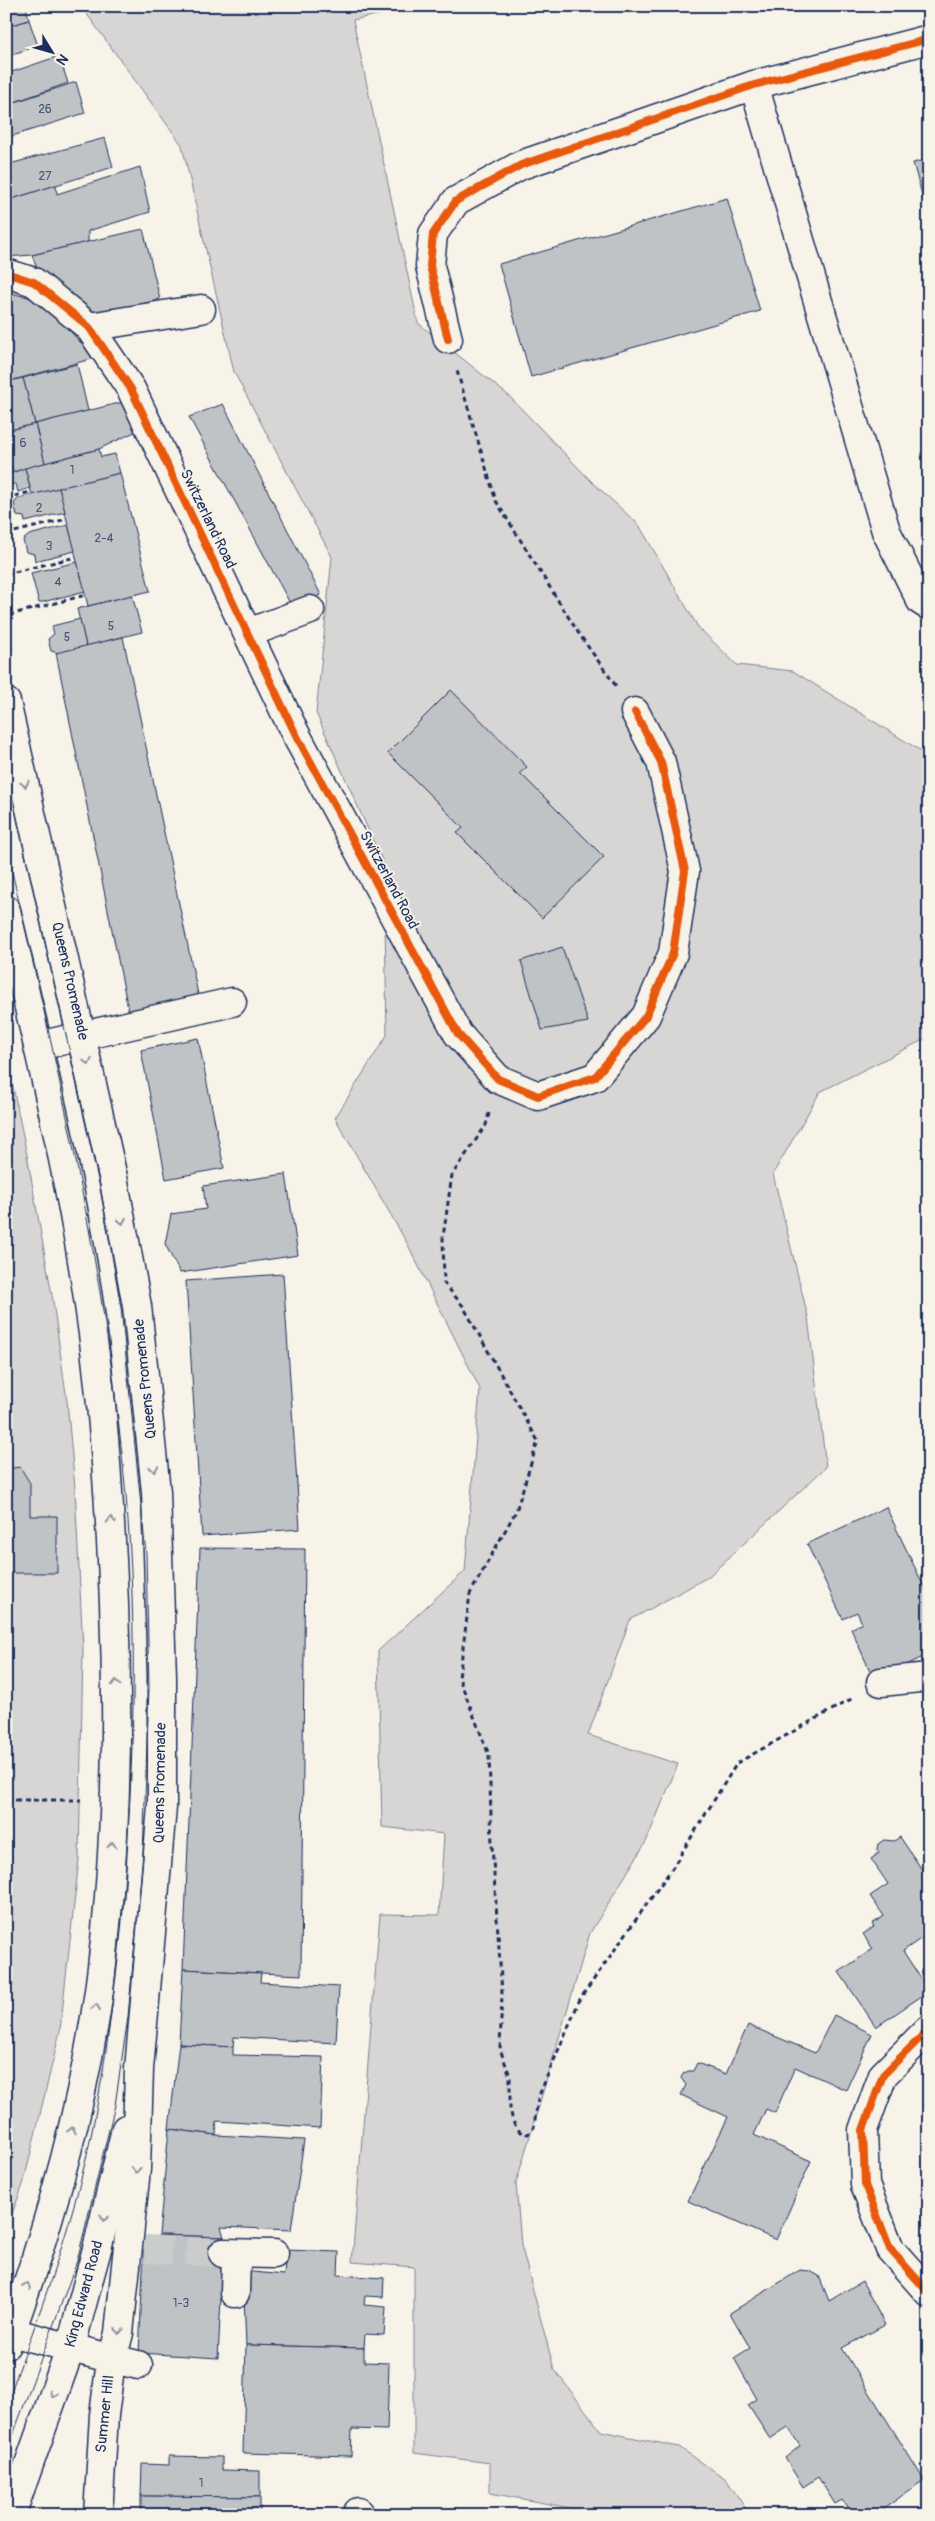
<svg xmlns="http://www.w3.org/2000/svg" width="935" height="2521" font-family="Pangolin,sans-serif">
<style>
.green{fill:#d7d6d4;stroke:#798299}
.building{fill:#c0c3c5;stroke:#1b2f5e}
.lines{fill:none;stroke-linecap:round;stroke-linejoin:round}
.minor-tunnel{stroke:#cbcccc;stroke-width:28;stroke-dasharray:28 14;stroke-linecap:butt}
.minor-casing{stroke:#1b2f5e;stroke-width:31}
.major-casing{stroke:#1b2f5e;stroke-width:31}
.path{stroke:#1b2f5e;stroke-width:3;stroke-dasharray:5 4;stroke-linecap:butt}
.minor{stroke:#f7f3e8;stroke-width:28}
.major{stroke:#f7f3e8;stroke-width:28}
.tram{stroke:#1b2f5e;stroke-width:1}
.cycleway-casing{stroke:#f7f3e8;stroke-width:11}
.cycleway{stroke:#e8590c;stroke-width:8}
.oneway{stroke:#8991a3}
.labels{text-anchor:middle;dominant-baseline:central;stroke-width:4;stroke-linejoin:round;paint-order:stroke}
.number-label{font-size:12px;fill:#445478}
.street-label{font-size:15px;fill:#1b2f5e;stroke:#f7f3e8}
</style>
<rect width="100%" height="100%" fill="#f7f3e8"/>
<filter id="ink" filterUnits="userSpaceOnUse"><feTurbulence type="fractalNoise" baseFrequency=".02" numOctaves="2"/><feDisplacementMap in="SourceGraphic" scale="10" xChannelSelector="R" yChannelSelector="G"/><feConvolveMatrix kernelMatrix="1 2 1 2 8 2 1 2 1" color-interpolation-filters="sRGB"/></filter>
<g filter="url(#ink)">
<!-- green -->
<g class="green">
<path d="M 81,6 L 419,6 L 353,20 L 418,323 L 509,396 L 593,483 L 639,525 L 698,627 L 737,665 L 793,671 L 929,756 L 929,1037 L 820,1092 L 773,1174 L 808,1317 L 826,1467 L 708,1577 L 630,1620 L 588,1735 L 678,1764 L 646,1842 L 590,1933 L 516,2183 L 521,2245 L 554,2369 L 601,2431 L 679,2447 L 726,2479 L 750,2515 L 608,2515 L 490,2493 L 490,2463 L 414,2453 L 414,2267 L 352,2262 L 380,1914 L 439,1915 L 444,1834 L 382,1827 L 378,1651 L 465,1571 L 480,1389 L 407,1243 L 335,1118 L 387,1035 L 384,865 L 316,713 L 332,557 L 234,372 L 182,145 Z"/>
<path d="M 6,1053 L 27,1155 L 53,1301 L 67,1401 L 75,1488 L 83,1649 L 79,1859 L 60,2031 L 23,2185 L 6,2229 Z"/>
</g>
<!-- building -->
<g class="building">
<path d="M 6,6 L 26,6 L 29,20 L 6,27 Z"/>
<path d="M 29,20 L 38,46 L 6,56 L 6,27 Z"/>
<path d="M 59,56 L 68,83 L 6,105 L 6,74 Z"/>
<path d="M 76,82 L 85,113 L 6,138 L 6,105 Z"/>
<path d="M 105,138 L 113,167 L 6,201 L 6,165 Z"/>
<path d="M 929,159 L 929,219 L 913,163 Z"/>
<path d="M 140,167 L 150,212 L 88,231 L 88,242 L 32,255 L 6,257 L 6,201 L 56,185 L 57,194 Z"/>
<path d="M 727,198 L 760,311 L 531,377 L 499,264 Z"/>
<path d="M 143,229 L 160,299 L 100,316 L 41,280 L 32,255 Z"/>
<path d="M 6,292 L 28,297 L 47,306 L 95,358 L 6,382 Z"/>
<path d="M 77,364 L 88,411 L 35,424 L 23,378 Z"/>
<path d="M 23,378 L 35,424 L 6,431 L 6,382 Z"/>
<path d="M 127,401 L 143,428 L 99,449 L 45,463 L 35,424 Z"/>
<path d="M 223,404 L 321,595 L 291,605 L 189,417 Z"/>
<path d="M 35,424 L 45,463 L 13,472 L 8,454 L 6,454 L 6,431 Z"/>
<path d="M 99,449 L 101,457 L 115,454 L 120,473 L 32,495 L 25,468 Z"/>
<path d="M 25,468 L 30,488 L 18,492 L 16,484 L 9,484 L 7,475 Z"/>
<path d="M 120,473 L 150,591 L 88,606 L 59,488 Z"/>
<path d="M 59,488 L 65,512 L 25,522 L 24,517 L 17,516 L 14,503 L 19,498 Z"/>
<path d="M 68,525 L 75,551 L 35,561 L 34,554 L 26,552 L 23,540 L 29,535 Z"/>
<path d="M 77,562 L 85,591 L 39,603 L 31,573 Z"/>
<path d="M 132,595 L 142,632 L 86,646 L 77,609 Z"/>
<path d="M 80,619 L 86,646 L 59,653 L 51,651 L 48,639 L 54,634 L 52,626 Z"/>
<path d="M 123,637 L 199,999 L 129,1014 L 56,653 Z"/>
<path d="M 451,690 L 527,767 L 520,773 L 604,857 L 542,918 L 457,833 L 463,828 L 388,753 Z"/>
<path d="M 562,947 L 588,1022 L 542,1030 L 521,961 Z"/>
<path d="M 198,1038 L 224,1168 L 166,1179 L 141,1050 Z"/>
<path d="M 286,1174 L 298,1255 L 180,1273 L 165,1244 L 171,1214 L 206,1209 L 203,1186 Z"/>
<path d="M 283,1274 L 300,1529 L 202,1536 L 186,1281 Z"/>
<path d="M 20,1467 L 30,1483 L 30,1516 L 57,1516 L 57,1573 L 6,1573 L 6,1469 Z"/>
<path d="M 886,1507 L 929,1597 L 929,1654 L 890,1673 L 886,1666 L 871,1673 L 851,1629 L 862,1623 L 857,1612 L 843,1619 L 807,1544 Z"/>
<path d="M 200,1548 L 305,1549 L 301,1975 L 183,1969 Z"/>
<path d="M 900,1837 L 929,1880 L 929,1933 L 903,1951 L 929,1991 L 876,2027 L 839,1972 L 873,1949 L 863,1934 L 874,1927 L 872,1924 L 884,1916 L 870,1896 L 888,1884 L 871,1859 L 879,1853 L 877,1849 L 878,1844 L 884,1840 L 894,1841 Z"/>
<path d="M 183,1969 L 261,1973 L 260,1982 L 339,1987 L 336,2043 L 234,2037 L 233,2047 L 179,2044 Z"/>
<path d="M 834,2015 L 872,2034 L 846,2090 L 795,2067 L 775,2113 L 766,2109 L 754,2135 L 811,2161 L 776,2240 L 688,2201 L 728,2117 L 681,2095 L 686,2085 L 681,2078 L 683,2074 L 688,2071 L 693,2071 L 697,2063 L 726,2074 L 748,2025 L 815,2053 Z"/>
<path d="M 179,2044 L 233,2047 L 233,2055 L 323,2057 L 320,2128 L 217,2121 L 216,2135 L 169,2129 Z"/>
<path d="M 169,2129 L 216,2135 L 304,2140 L 291,2230 L 221,2227 L 224,2237 L 159,2235 Z"/>
<path d="M 159,2235 L 224,2237 L 218,2358 L 139,2353 L 144,2249 Z"/>
<path d="M 286,2250 L 339,2252 L 338,2275 L 384,2278 L 383,2297 L 365,2296 L 364,2305 L 386,2307 L 384,2335 L 365,2334 L 364,2348 L 246,2345 L 243,2271 L 284,2275 Z"/>
<path d="M 800,2270 L 810,2271 L 819,2276 L 829,2301 L 862,2281 L 885,2325 L 842,2348 L 924,2480 L 875,2515 L 853,2515 L 842,2500 L 835,2504 L 818,2477 L 803,2487 L 785,2458 L 800,2446 L 788,2427 L 770,2439 L 748,2405 L 757,2399 L 734,2358 L 750,2348 L 730,2313 Z"/>
<path d="M 246,2345 L 364,2348 L 364,2362 L 389,2363 L 387,2430 L 352,2429 L 351,2456 L 243,2453 Z"/>
<path d="M 169,2456 L 222,2457 L 222,2470 L 260,2471 L 260,2497 L 141,2496 L 142,2464 L 169,2465 Z"/>
<path d="M 141,2496 L 260,2497 L 260,2515 L 141,2515 Z"/>
</g>
<g class="lines">
<!-- minor-tunnel -->
<path class="minor-tunnel" d="M 144,2249 L 223,2253"/>
<!-- minor casing -->
<g class="minor-casing">
<g id="minor">
<path d="M 754,85 L 886,531 L 921,601 L 929,606"/>
<path d="M 6,273 L 34,282 L 89,327 L 131,389 L 295,733 L 458,1034 L 498,1079 L 538,1096 L 595,1077 L 646,1016 L 673,953 L 685,871 L 661,762 L 635,712"/>
<path d="M 89,327 L 201,309"/>
<path d="M 448,339 L 430,266 L 433,234 L 456,201 L 521,165 L 754,85 L 929,39"/>
<path d="M 248,633 L 310,610"/>
<path d="M 38,1046 L 232,1002"/>
<path d="M 881,1682 L 929,1677"/>
<path d="M 929,2029 L 883,2075 L 863,2130 L 865,2185 L 890,2249 L 929,2293"/>
<path d="M 223,2253 L 274,2254"/>
<path d="M 235,2293 L 236,2254"/>
<path d="M 113,2359 L 138,2365"/>
<path d="M 357,2515 L 358,2512"/>
</g>
</g>
<!-- major casing -->
<g class="major-casing">
<g id="major">
<path d="M 6,702 L 114,1182 L 137,1306 L 156,1492 L 162,1676 L 162,1807 L 139,2069 L 136,2169 L 119,2333 L 110,2368 L 104,2415 L 98,2515"/>
<path d="M 6,910 C 37,1043 71,1176 90,1312 C 104,1408 110,1506 114,1604 C 119,1733 116,1863 99,1991 C 82,2112 48,2231 6,2345"/>
<path d="M 11,2332 L 113,2359"/>
<path d="M 11,2515 L 70,2349 L 98,2245 L 126,2129"/>
</g>
</g>
<!-- path -->
<g class="path">
<path d="M 457,371 L 496,501 L 579,634 L 616,686"/>
<path d="M 6,498 L 31,492"/>
<path d="M 6,534 L 67,519"/>
<path d="M 6,574 L 76,557"/>
<path d="M 9,615 L 86,595"/>
<path d="M 489,1113 L 486,1125 L 452,1175 L 443,1237 L 444,1283 L 463,1306 L 538,1441 L 516,1511 L 470,1594 L 459,1678 L 489,1755 L 492,1845 L 502,1993 L 500,2049 L 510,2076 L 510,2108 L 513,2122 L 520,2132 L 528,2134 L 534,2127 L 538,2098 L 580,1999 L 673,1867 L 737,1763 L 853,1698"/>
<path d="M 6,1800 L 81,1800"/>
</g>
<!-- minor -->
<use href="#minor" class="minor"/>
<!-- major -->
<use href="#major" class="major"/>
<!-- tram -->
<g class="tram">
<path d="M 6,770 L 100,1185 L 121,1308 L 146,1554 L 149,1687 L 143,1856 L 128,2017 L 115,2105 L 77,2261 L 6,2454"/>
<path d="M 6,846 C 56,1061 107,1276 126,1496 C 138,1633 134,1773 122,1910 C 115,1984 107,2059 92,2131 C 73,2225 39,2315 6,2405"/>
</g>
<!-- cycleway casing -->
<g class="cycleway-casing">
<g id="cycleway">
<path d="M 6,273 L 34,282 L 89,327 L 131,389 L 295,733 L 458,1034 L 498,1079 L 538,1096 L 595,1077 L 646,1016 L 673,953 L 685,871 L 661,762 L 635,712"/>
<path d="M 448,339 L 430,266 L 433,234 L 456,201 L 521,165 L 754,85 L 929,39"/>
<path d="M 929,2029 L 883,2075 L 863,2130 L 865,2185 L 890,2249 L 929,2293"/>
</g>
</g>
<!-- cycleway -->
<use href="#cycleway" class="cycleway"/>
</g>
<!-- one-way arrows -->
<defs><path id="oneway-chevron" d="M-2-3.5L2.5 0L-2 3.5" fill="none" stroke-width="1.6" stroke-linecap="round" stroke-linejoin="round" transform="scale(1.25)"/></defs>
<g class="oneway">
<use href="#oneway-chevron" transform="translate(25 784) rotate(77)"/>
<use href="#oneway-chevron" transform="translate(88 1062) rotate(78)"/>
<use href="#oneway-chevron" transform="translate(122 1221) rotate(79)"/>
<use href="#oneway-chevron" transform="translate(154 1469) rotate(84)"/>
<use href="#oneway-chevron" transform="translate(111 1520) rotate(-92)"/>
<use href="#oneway-chevron" transform="translate(116 1683) rotate(-90)"/>
<use href="#oneway-chevron" transform="translate(112 1845) rotate(-86)"/>
<use href="#oneway-chevron" transform="translate(96 2007) rotate(-80)"/>
<use href="#oneway-chevron" transform="translate(72 2130) rotate(-77)"/>
<use href="#oneway-chevron" transform="translate(136 2170) rotate(94)"/>
<use href="#oneway-chevron" transform="translate(104 2218) rotate(104)"/>
<use href="#oneway-chevron" transform="translate(27 2286) rotate(-71)"/>
<use href="#oneway-chevron" transform="translate(119 2331) rotate(99)"/>
<use href="#oneway-chevron" transform="translate(53 2394) rotate(110)"/>
</g>
</g>
<g class="labels">
<!-- number labels -->
<g class="number-label">
<text x="45" y="109">26</text>
<text x="45" y="176">27</text>
<text x="23" y="443">6</text>
<text x="72" y="470">1</text>
<text x="39" y="508">2</text>
<text x="104" y="538">2-4</text>
<text x="49" y="546">3</text>
<text x="58" y="582">4</text>
<text x="111" y="626">5</text>
<text x="67" y="637">5</text>
<text x="181" y="2303">1-3</text>
<text x="201" y="2483">1</text>
</g>
<!-- street labels -->
<g class="street-label">
<text transform="translate(208 519) rotate(64)">Switzerland Road</text>
<text transform="translate(389 880) rotate(62)">Switzerland Road</text>
<text transform="translate(70 981) rotate(77)">Queens Promenade</text>
<text transform="translate(145 1379) rotate(-96)">Queens Promenade</text>
<text transform="translate(160 1783) rotate(-89)">Queens Promenade</text>
<text transform="translate(84 2294) rotate(-75)">King Edward Road</text>
<text transform="translate(105 2414) rotate(-84)">Summer Hill</text>
</g>
</g>
<!-- margin -->
<rect width="935" height="2521" fill="none" stroke="#f7f3e8" stroke-width="25"/>
<rect x="12" y="12" width="910" height="2496" fill="none" stroke="#1b2f5e" stroke-width="2" filter="url(#ink)"/>
<!-- north arrow -->
<g transform="translate(52 52) rotate(127)" stroke="#f7f3e8" stroke-width="4" paint-order="stroke">
<path d="M0-4L9 19L0 12L-9 19Z" fill="#1b2f5e"/>
<text y="-8" font-size="14" font-weight="bold" text-anchor="middle" fill="#1b2f5e">N</text>
</g>
</svg>
